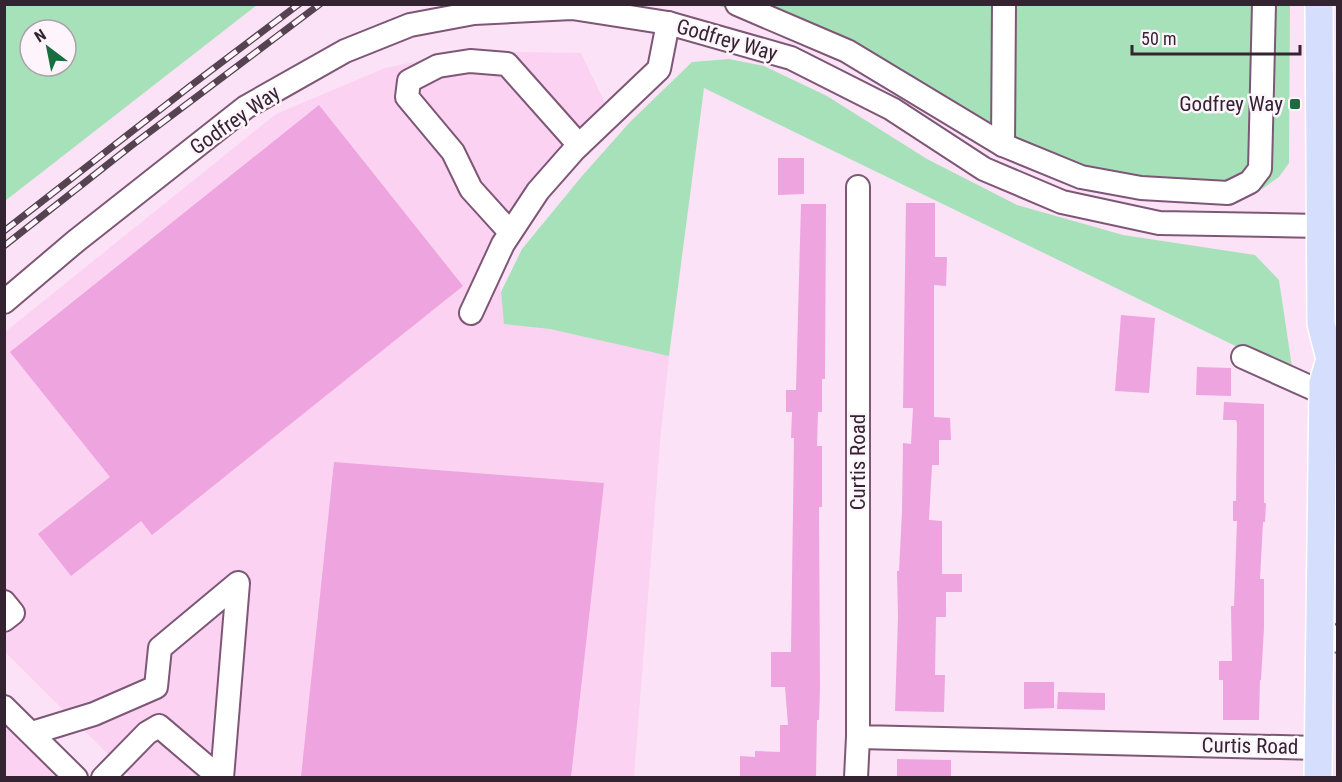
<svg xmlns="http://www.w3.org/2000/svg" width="1342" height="782" font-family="'Roboto Condensed',sans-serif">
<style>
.built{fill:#fbd2f1}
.green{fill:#a7e1b9;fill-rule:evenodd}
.building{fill:#eea4df}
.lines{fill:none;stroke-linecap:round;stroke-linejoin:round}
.minor-casing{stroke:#7d5775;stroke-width:26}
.major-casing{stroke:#fff;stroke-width:30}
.minor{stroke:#fff;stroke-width:22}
.major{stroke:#d6defe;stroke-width:27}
.rail-casing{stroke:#554351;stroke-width:7}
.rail{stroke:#fef5fc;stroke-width:4.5;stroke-dasharray:14;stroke-linecap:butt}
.poi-dot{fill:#196e40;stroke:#fef5fc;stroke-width:2}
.labels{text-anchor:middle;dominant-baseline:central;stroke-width:5;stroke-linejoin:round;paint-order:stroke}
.street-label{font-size:21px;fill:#342431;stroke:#fef5fc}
.poi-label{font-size:21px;fill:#342431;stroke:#fef5fc;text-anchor:end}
</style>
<rect width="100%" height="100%" fill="#fce2f6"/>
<!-- built -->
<g class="built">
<path d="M 468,51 L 581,53 L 606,105 L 498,272 L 505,324 L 550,329 L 669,356 L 660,442 L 634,777 L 131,777 L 5,652 L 5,332 L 276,114 L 385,68 Z"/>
<path d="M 5,720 L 63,777 L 5,777 Z"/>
</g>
<!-- green -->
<g class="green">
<path d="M 5,4 L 257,4 L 257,5 L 5,201 ZM 30,30 L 66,30 L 66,66 L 30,66 Z"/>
<path d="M 720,4 L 1290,5 L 1289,163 L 1279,177 L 1262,189 L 1237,201 L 1136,197 L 832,50 L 720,6 Z"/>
<path d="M 729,59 L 764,66 L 827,96 L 927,159 L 1017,205 L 1123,235 L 1255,255 L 1279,280 L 1293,374 L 704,88 L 669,356 L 550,329 L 504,324 L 501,292 L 522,249 L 582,176 L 630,122 L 692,62 Z"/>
</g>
<!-- building -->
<g class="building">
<path d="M 319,105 L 463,286 L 152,535 L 141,521 L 71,576 L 38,534 L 110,477 L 10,352 Z"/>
<path d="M 778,158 L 804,158 L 804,194 L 778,195 Z"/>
<path d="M 906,203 L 935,203 L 935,257 L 947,257 L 946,286 L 934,285 L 934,417 L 950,418 L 951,440 L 939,440 L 939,465 L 932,465 L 929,520 L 942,521 L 942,574 L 962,574 L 962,592 L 946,592 L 946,617 L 936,617 L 935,675 L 945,675 L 944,712 L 895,711 L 898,617 L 897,571 L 899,571 L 902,512 L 903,443 L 911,444 L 913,408 L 903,408 Z"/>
<path d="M 801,204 L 826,204 L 825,379 L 822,379 L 822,412 L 818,412 L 817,446 L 822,446 L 822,507 L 819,507 L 820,688 L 819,720 L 817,720 L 816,777 L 740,777 L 740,756 L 755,757 L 755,751 L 780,752 L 780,725 L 788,725 L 785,687 L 771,687 L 771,652 L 791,652 L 794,438 L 791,438 L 792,412 L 786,412 L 786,390 L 796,390 Z"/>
<path d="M 1121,315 L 1155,318 L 1149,393 L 1115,391 Z"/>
<path d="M 1197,367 L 1231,368 L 1231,396 L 1196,395 Z"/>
<path d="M 1224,402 L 1264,404 L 1264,503 L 1266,503 L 1265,522 L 1263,522 L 1260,579 L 1264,579 L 1264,628 L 1261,680 L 1260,680 L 1259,720 L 1223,720 L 1223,680 L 1219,680 L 1219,661 L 1232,661 L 1231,606 L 1234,606 L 1237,521 L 1233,521 L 1233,501 L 1236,501 L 1237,424 L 1236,420 L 1223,420 Z"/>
<path d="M 334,462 L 604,483 L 571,777 L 301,777 Z"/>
<path d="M 1024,682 L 1054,682 L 1054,708 L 1024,709 Z"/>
<path d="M 1058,692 L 1105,693 L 1105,710 L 1057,709 Z"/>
<path d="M 897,759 L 951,760 L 951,777 L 897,777 Z"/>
</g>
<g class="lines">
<!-- minor casing -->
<g class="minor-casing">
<g id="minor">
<path d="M 737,4 L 847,51 L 1003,145 L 1081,177 L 1141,188 L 1228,193 L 1250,182 L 1260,169 L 1264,4"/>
<path d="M 1003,145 L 1004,4"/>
<path d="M 858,187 L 858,737 L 1318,748"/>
<path d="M 510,232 L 471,189 L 453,152 L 407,97 L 409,81 L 438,66 L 470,61 L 507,64 L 579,145"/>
<path d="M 4,302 L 76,241 L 246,107 L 345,51 L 410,25 L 474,13 L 572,8 L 668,23 L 791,58 L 892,109 L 984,169 L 1062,202 L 1159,223 L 1321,226"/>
<path d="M 471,313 L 503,244 L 538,191 L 575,149 L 659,69 L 668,23"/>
<path d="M 1243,357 L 1323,393"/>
<path d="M 4,602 L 13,613 L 4,620"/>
<path d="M 1320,628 L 1338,641"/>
<path d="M 4,707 L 76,778"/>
<path d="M 32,733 L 94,714 L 156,687 L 160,648 L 238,583 L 222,778"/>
<path d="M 103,778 L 147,733 L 159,726 L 220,778"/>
<path d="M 856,778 L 858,737"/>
</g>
</g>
<!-- major casing -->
<g class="major-casing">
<path id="major" d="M 1318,778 L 1323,383 L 1330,359 L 1321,324 L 1319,4"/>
</g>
<!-- minor -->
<use href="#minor" class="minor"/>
<!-- major -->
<use href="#major" class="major"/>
<!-- rail casing -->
<g class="rail-casing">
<g id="rail">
<path d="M 4,231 L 189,87 L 299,4"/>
<path d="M 4,246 L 131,146 L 320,4"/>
</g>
</g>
<!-- rail -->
<use href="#rail" class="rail"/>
</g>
<!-- markers -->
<rect class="poi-dot" x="1289" y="98" width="12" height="12" rx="3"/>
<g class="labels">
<!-- street labels -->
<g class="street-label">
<text transform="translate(727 40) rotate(16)">Godfrey Way</text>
<text transform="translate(235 120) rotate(-35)">Godfrey Way</text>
<text transform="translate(858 462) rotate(-90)">Curtis Road</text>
<text transform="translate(1250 746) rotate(1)">Curtis Road</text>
</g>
<!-- poi labels -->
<g class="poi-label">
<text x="1283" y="104">Godfrey Way</text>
</g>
</g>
<!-- border -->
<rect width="1342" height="782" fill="none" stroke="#342431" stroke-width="12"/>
<!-- north arrow -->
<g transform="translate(48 48) rotate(328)"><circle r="28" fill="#fef5fc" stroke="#ada1ab" stroke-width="1.5"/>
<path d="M0-4.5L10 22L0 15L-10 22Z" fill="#196e40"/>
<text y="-9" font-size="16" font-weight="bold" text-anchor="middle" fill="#342431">N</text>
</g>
<!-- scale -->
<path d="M1132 45v9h168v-9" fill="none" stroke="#342431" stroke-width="3"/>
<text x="1141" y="45" font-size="18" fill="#342431" stroke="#fef5fc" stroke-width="4.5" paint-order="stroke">50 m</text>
</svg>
